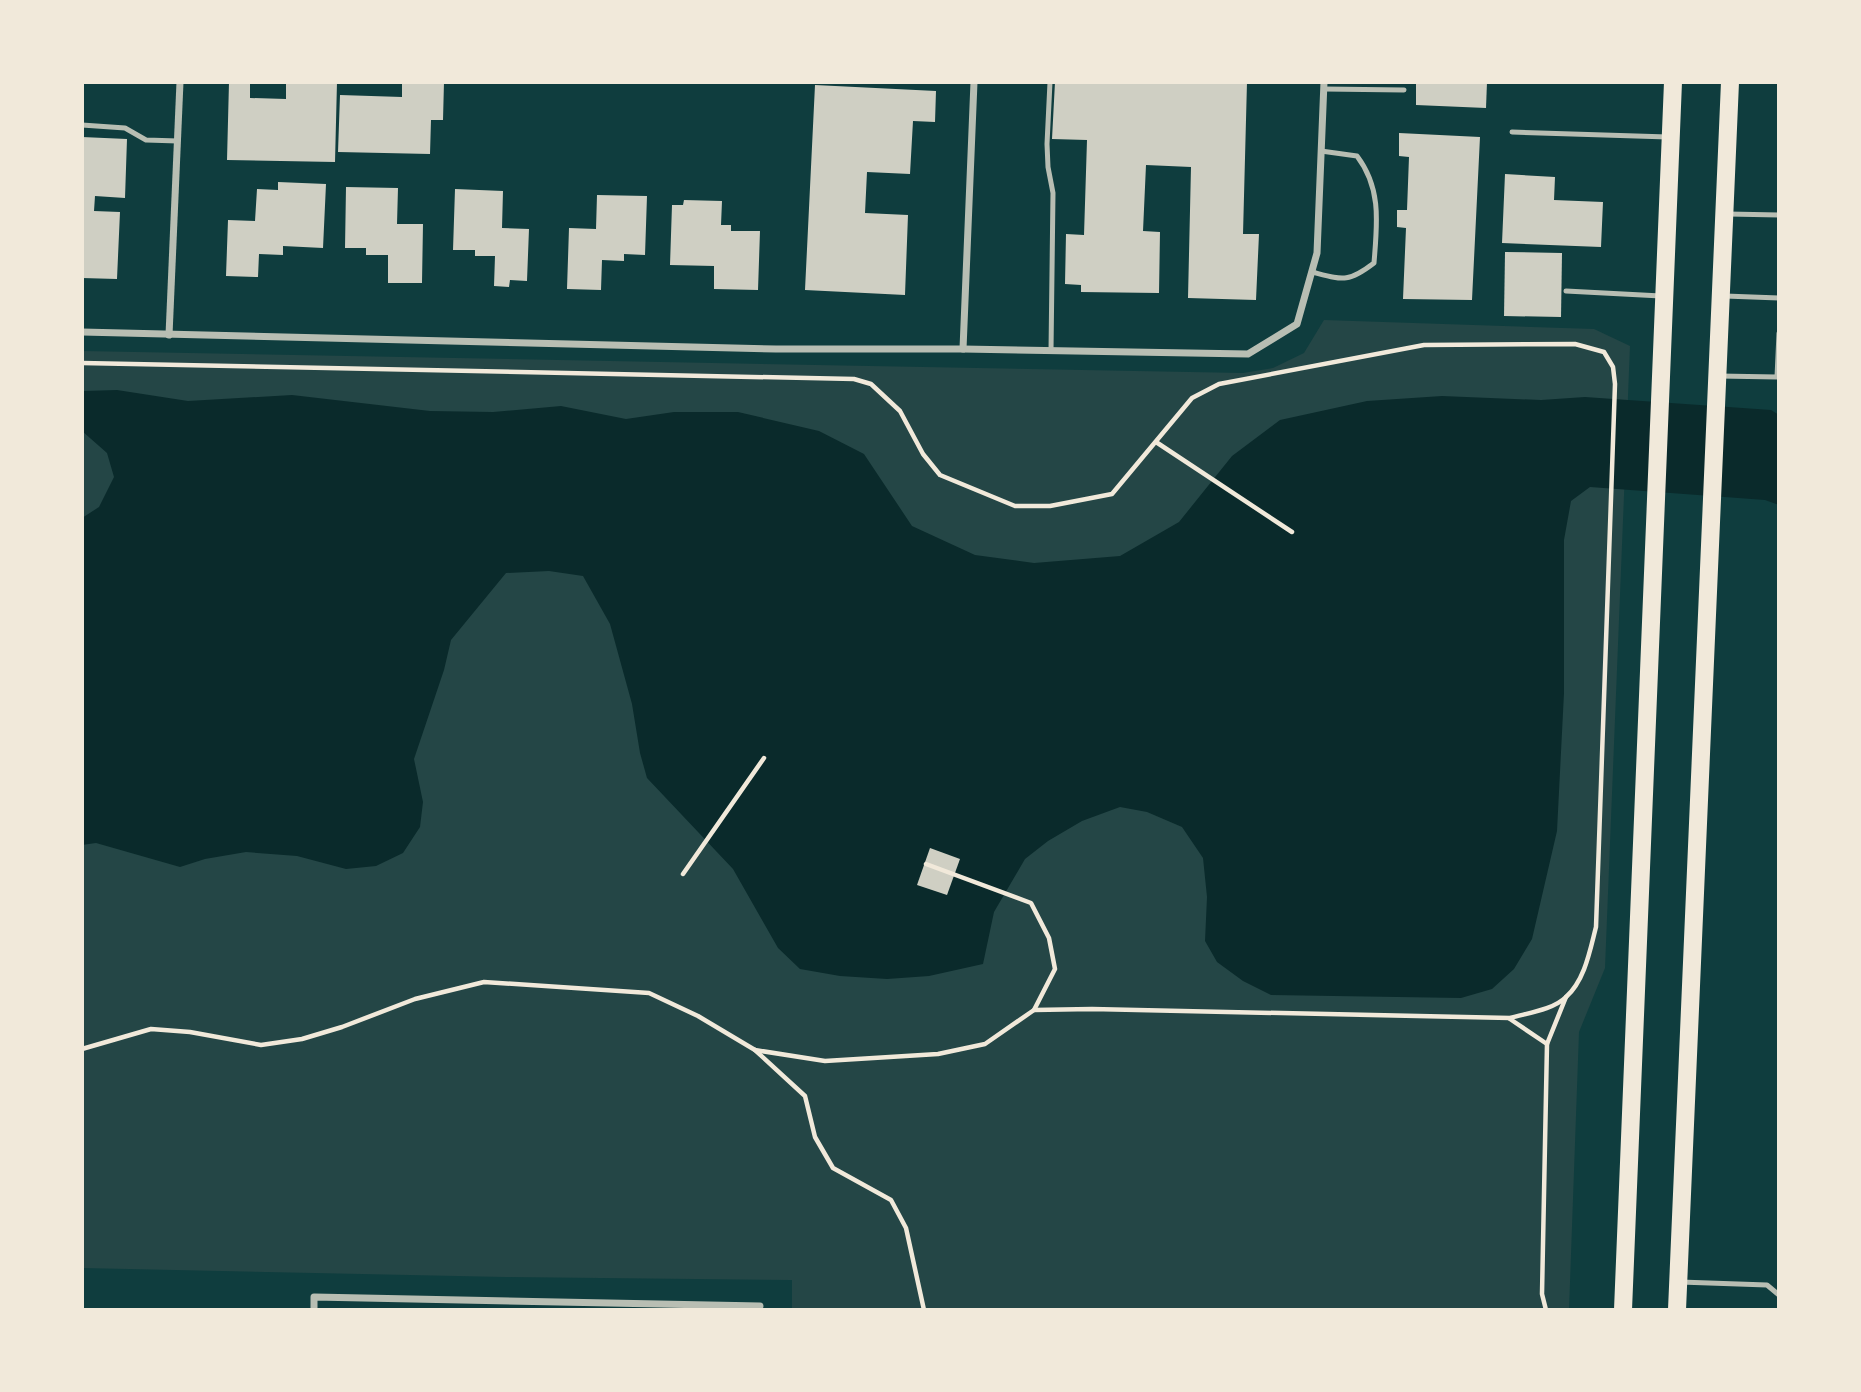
<svg xmlns="http://www.w3.org/2000/svg" width="1861" height="1392" font-family="'Golos Text',sans-serif">
<style>
.green{fill:#244646}
.water{fill:#0a2a2b}
.building{fill:#cfcfc3}
.lines{fill:none;stroke-linecap:round;stroke-linejoin:round}
.path{stroke:#f1e9da;stroke-width:4.5}
.service{stroke:#b8beb3;stroke-width:5}
.minor{stroke:#b8beb3;stroke-width:7}
.primary{stroke:#f1e9da;stroke-width:18}
</style>
<rect width="100%" height="100%" fill="#0f3d3e"/>
<!-- green -->
<path class="green" d="M 1324,320 L 1594,329 L 1630,346 L 1605,968 L 1579,1032 L 1569,1310 L 792,1310 L 792,1280 L 505,1277 L 82,1268 L 82,351 L 1243,373 L 1273,368 L 1304,353 Z"/>
<!-- water -->
<path class="water" d="M 117,390 L 188,401 L 292,395 L 430,411 L 493,412 L 561,406 L 626,419 L 674,412 L 738,412 L 819,431 L 864,454 L 912,526 L 975,555 L 1034,563 L 1120,556 L 1179,522 L 1232,456 L 1280,420 L 1367,401 L 1442,396 L 1541,400 L 1585,397 L 1771,410 L 1779,415 L 1779,505 L 1765,500 L 1590,487 L 1571,501 L 1564,540 L 1564,693 L 1557,831 L 1532,939 L 1514,969 L 1492,989 L 1461,998 L 1271,995 L 1243,981 L 1217,962 L 1205,941 L 1207,897 L 1203,858 L 1182,827 L 1147,812 L 1120,807 L 1082,821 L 1048,841 L 1025,859 L 994,912 L 983,964 L 929,976 L 887,979 L 840,976 L 800,969 L 778,948 L 733,869 L 647,778 L 640,753 L 632,704 L 610,624 L 583,576 L 549,571 L 506,573 L 451,640 L 444,670 L 414,759 L 423,802 L 420,827 L 403,853 L 376,866 L 346,869 L 297,856 L 246,852 L 205,859 L 180,867 L 96,843 L 82,845 L 82,518 L 99,507 L 114,477 L 107,453 L 82,431 L 82,391 Z"/>
<!-- building -->
<g class="building">
<path d="M 229,82 L 250,82 L 250,98 L 286,99 L 286,82 L 337,82 L 335,162 L 227,160 Z"/>
<path d="M 402,82 L 444,82 L 443,120 L 431,120 L 430,154 L 338,152 L 340,95 L 402,97 Z"/>
<path d="M 1055,82 L 1247,82 L 1243,234 L 1259,234 L 1256,300 L 1188,298 L 1191,167 L 1146,165 L 1143,231 L 1160,232 L 1159,293 L 1081,292 L 1081,285 L 1065,284 L 1066,234 L 1084,235 L 1087,140 L 1052,139 Z"/>
<path d="M 1416,82 L 1487,82 L 1486,108 L 1416,105 Z"/>
<path d="M 815,85 L 936,91 L 935,122 L 913,121 L 910,174 L 867,172 L 865,213 L 908,215 L 905,295 L 805,290 Z"/>
<path d="M 1399,133 L 1480,137 L 1472,300 L 1403,299 L 1406,228 L 1397,227 L 1397,210 L 1407,210 L 1409,157 L 1399,156 Z"/>
<path d="M 82,137 L 127,139 L 125,198 L 95,196 L 94,211 L 120,212 L 117,279 L 82,278 Z"/>
<path d="M 1505,174 L 1555,177 L 1554,200 L 1603,202 L 1601,247 L 1502,243 Z"/>
<path d="M 278,182 L 326,184 L 323,248 L 283,246 L 283,255 L 259,254 L 258,277 L 226,276 L 228,220 L 255,221 L 257,189 L 278,190 Z"/>
<path d="M 346,187 L 398,188 L 397,224 L 423,224 L 422,283 L 388,283 L 388,255 L 366,255 L 366,248 L 345,248 Z"/>
<path d="M 455,189 L 503,191 L 502,228 L 529,229 L 527,281 L 510,280 L 509,287 L 494,286 L 495,256 L 475,256 L 475,250 L 453,250 Z"/>
<path d="M 597,195 L 647,196 L 645,255 L 624,254 L 624,261 L 602,260 L 601,290 L 567,289 L 569,228 L 596,229 Z"/>
<path d="M 684,200 L 722,201 L 721,225 L 731,225 L 731,231 L 760,231 L 758,290 L 714,289 L 714,266 L 670,265 L 672,205 L 683,205 Z"/>
<path d="M 1505,252 L 1562,253 L 1561,317 L 1504,316 Z"/>
<path d="M 930,848 L 960,859 L 947,895 L 917,885 Z"/>
</g>
<g class="lines">
<!-- path -->
<g class="path">
<path d="M 82,363 L 854,379 L 871,384 L 900,411 L 923,454 L 940,475 L 1015,506 L 1050,506 L 1112,494 L 1192,398 L 1219,384 L 1424,345 L 1575,344 L 1604,352 L 1613,367 L 1615,384 L 1596,927 C 1590,950 1585,980 1566,997 C 1553,1010 1527,1013 1510,1018 L 1092,1009 L 1034,1010 L 985,1044 L 938,1054 L 825,1061 L 755,1050 L 698,1016 L 649,993 L 484,982 L 415,999 L 342,1027 L 302,1039 L 261,1045 L 190,1032 L 151,1029 L 82,1049"/>
<path d="M 1156,442 L 1292,532"/>
<path d="M 926,864 L 1031,903 L 1049,938 L 1055,969 L 1034,1010"/>
<path d="M 683,874 L 764,758"/>
<path d="M 1510,1019 L 1547,1044"/>
<path d="M 755,1050 L 805,1096 L 815,1137 L 833,1168 L 891,1200 L 906,1228 L 924,1310"/>
<path d="M 1546,1310 L 1542,1294 L 1547,1044 L 1566,997"/>
</g>
<!-- service -->
<g class="service">
<path d="M 1050,82 L 1047,144 L 1048,167 L 1053,193 L 1051,351"/>
<path d="M 1324,89 L 1404,90"/>
<path d="M 82,125 L 125,128 L 146,140 L 178,141"/>
<path d="M 1512,132 L 1668,137"/>
<path d="M 1728,214 L 1779,215"/>
<path d="M 1312,272 C 1343,280 1348,283 1374,263 C 1377,224 1382,189 1357,156 L 1321,151"/>
<path d="M 1566,291 L 1661,296"/>
<path d="M 1725,296 L 1779,298"/>
<path d="M 1719,376 L 1777,377 L 1779,333"/>
<path d="M 1680,1282 L 1767,1285 L 1779,1295"/>
</g>
<!-- minor -->
<g class="minor">
<path d="M 82,332 L 776,349 L 963,349 L 1248,354 L 1297,324 L 1317,253 L 1324,82"/>
<path d="M 169,335 L 180,82"/>
<path d="M 963,349 L 974,82"/>
<path d="M 314,1310 L 314,1297 L 760,1306 L 759,1310"/>
</g>
<!-- primary -->
<g class="primary">
<path d="M 1623,1310 L 1673,82"/>
<path d="M 1677,1310 L 1730,82"/>
</g>
</g>
<!-- border -->
<rect width="1861" height="1392" fill="none" stroke="#f1e9da" stroke-width="168"/>
</svg>
